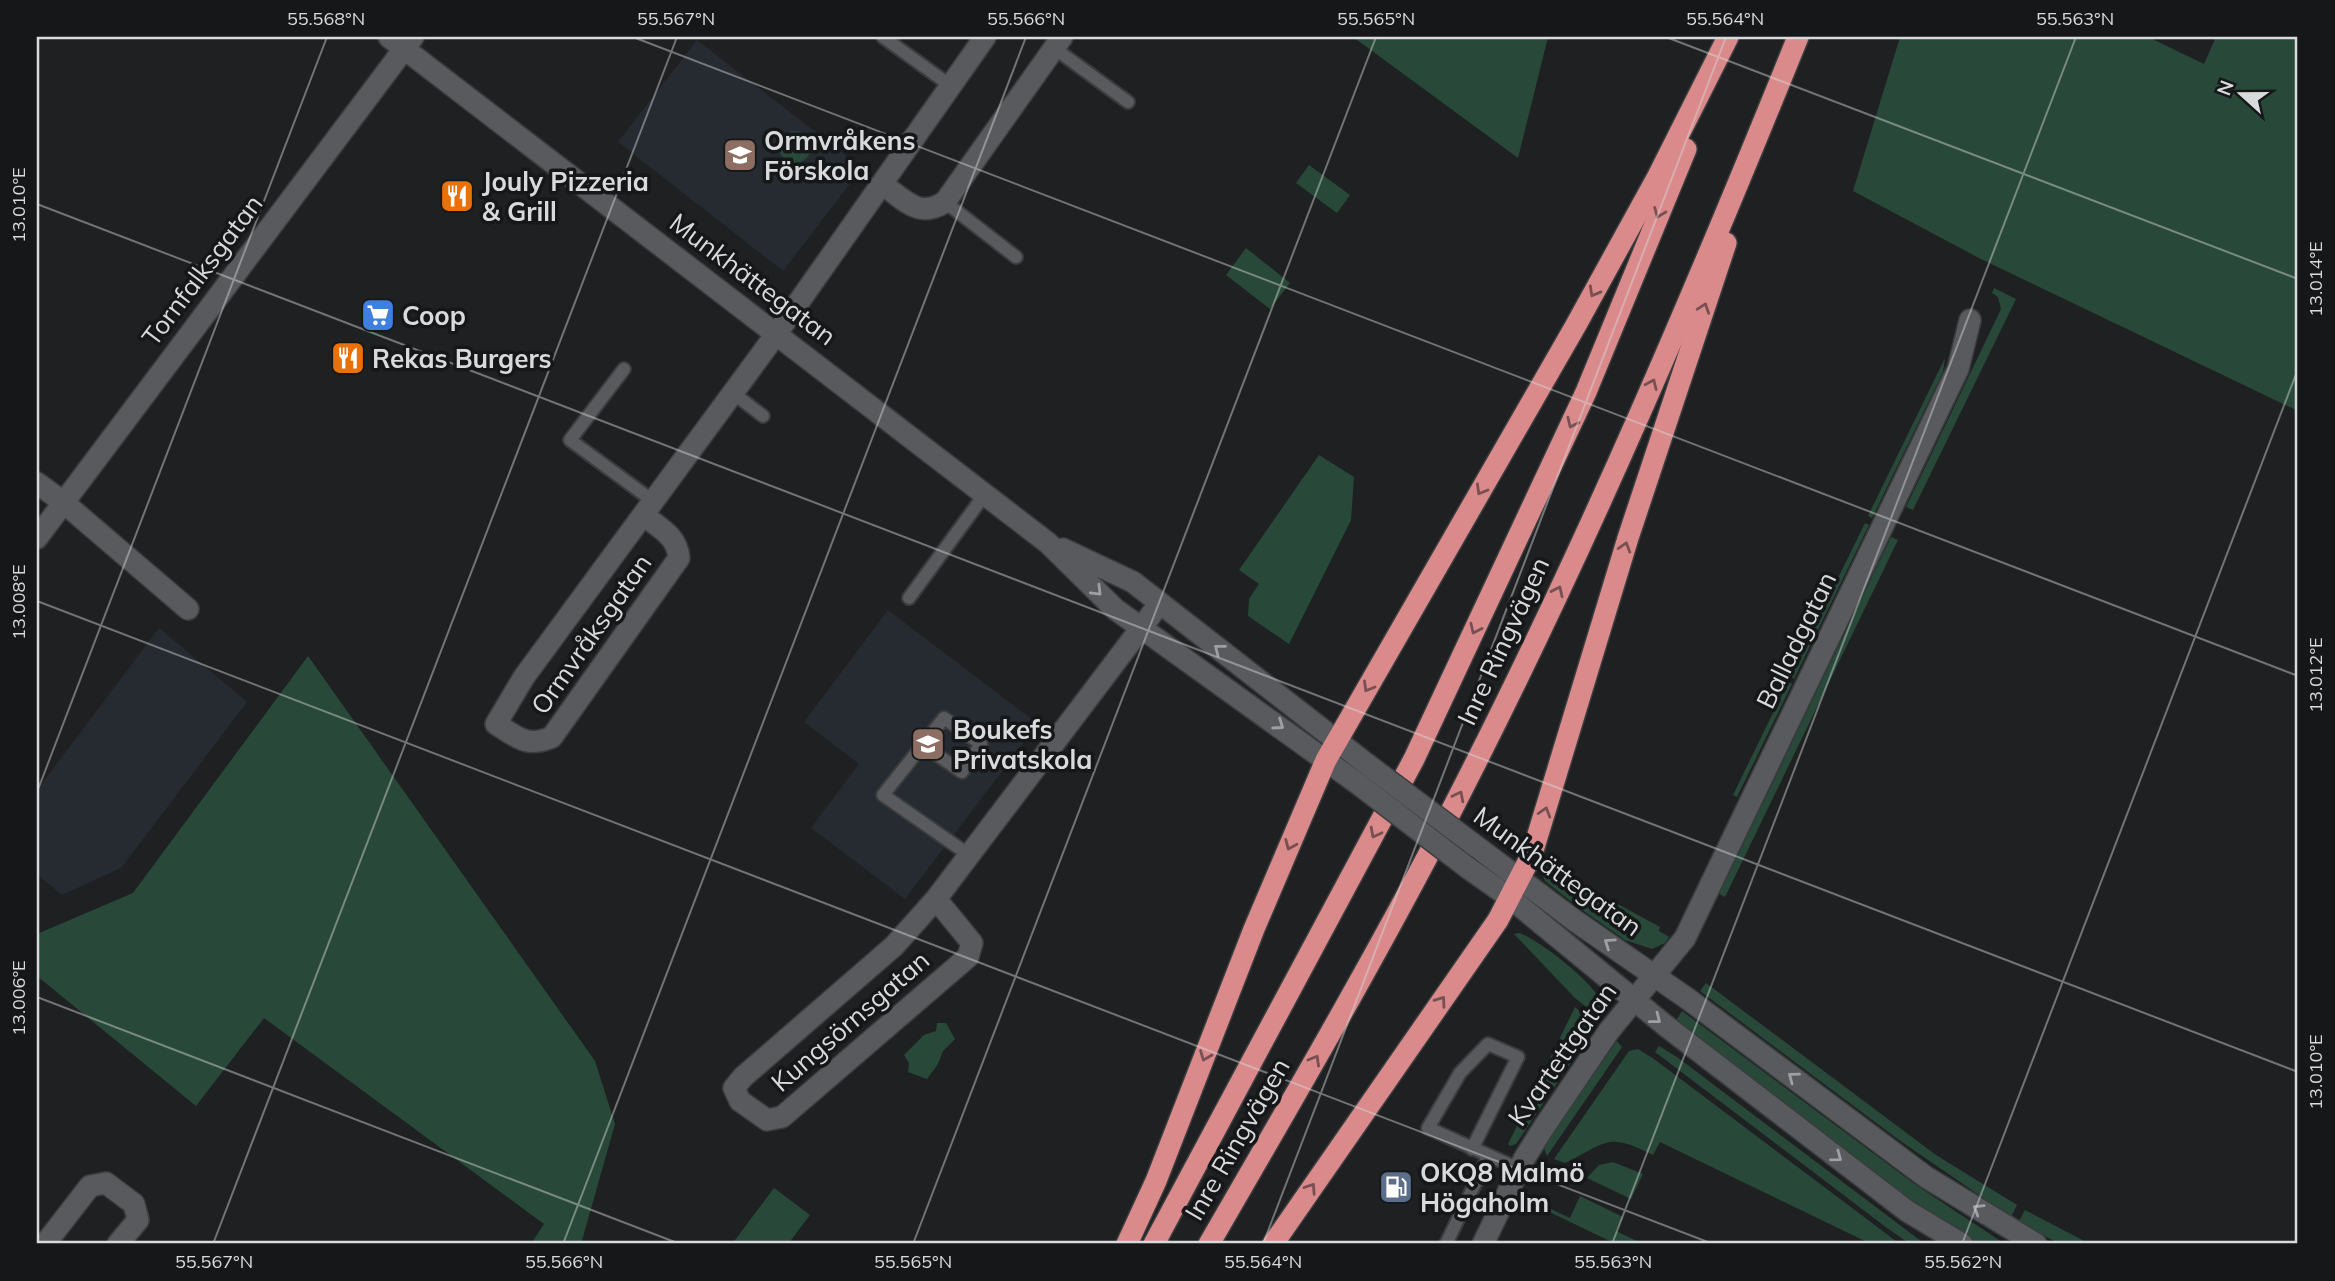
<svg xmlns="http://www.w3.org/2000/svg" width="2335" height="1281" font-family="Mulish,sans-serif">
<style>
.built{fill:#262b31}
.green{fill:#284939}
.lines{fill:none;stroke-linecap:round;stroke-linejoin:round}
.lane-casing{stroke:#3a3c3e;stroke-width:16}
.street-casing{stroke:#3a3c3e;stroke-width:24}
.secondary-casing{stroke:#3a3c3e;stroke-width:24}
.highway-casing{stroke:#3a3c3e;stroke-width:24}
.lane{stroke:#585a5d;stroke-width:12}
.street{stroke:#585a5d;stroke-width:21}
.secondary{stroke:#585a5d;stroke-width:21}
.highway{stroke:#da8a8b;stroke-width:21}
.secondary-bridge-casing{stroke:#3a3c3e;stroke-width:24;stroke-linecap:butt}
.secondary-bridge{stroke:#585a5d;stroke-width:21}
.oneway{stroke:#785052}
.oneway2{stroke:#9fa0a3}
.ticks{fill:none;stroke:#d9dadc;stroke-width:2;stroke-opacity:0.45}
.labels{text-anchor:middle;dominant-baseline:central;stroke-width:7;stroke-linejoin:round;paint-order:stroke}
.poi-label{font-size:26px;font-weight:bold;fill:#d9dadc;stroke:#151719;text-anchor:start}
.street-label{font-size:26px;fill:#d9dadc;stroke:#151719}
.neatline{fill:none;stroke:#d9dadc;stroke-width:2.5}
.ticks-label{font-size:18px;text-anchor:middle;fill:#d9dadc}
</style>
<rect width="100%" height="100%" fill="#1e2022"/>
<!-- built -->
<g class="built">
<path d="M 697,40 L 862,168 L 783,271 L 618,142 Z"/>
<path d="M 888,610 L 1038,724 L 905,899 L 811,828 L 859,764 L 804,722 Z"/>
<path d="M 159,628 L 247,702 L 121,868 L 62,895 L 37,874 L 37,790 Z"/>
</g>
<!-- green -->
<g class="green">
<path d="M 1353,37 L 1548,37 L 1518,158 Z"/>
<path d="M 1900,37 L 2148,37 L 2204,64 L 2216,37 L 2298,37 L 2298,411 L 1979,258 L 1853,191 Z"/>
<circle cx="795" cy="147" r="16"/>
<path d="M 1309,165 L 1350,195 L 1337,213 L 1296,183 Z"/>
<path d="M 1246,248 L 1290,283 L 1270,309 L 1226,275 Z"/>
<path d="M 1994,288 L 2016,299 L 1913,510 L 1906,507 L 2001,309 L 1998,297 L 1992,293 Z"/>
<path d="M 1945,358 L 1943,372 L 1872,518 L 1868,516 Z"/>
<path d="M 1319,455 L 1354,477 L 1351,520 L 1289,644 L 1248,616 L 1249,599 L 1259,584 L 1239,570 Z"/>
<path d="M 1865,523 L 1869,525 L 1794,679 L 1790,676 Z"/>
<path d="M 1891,537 L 1898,540 L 1725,897 L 1719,894 Z"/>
<path d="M 308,656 L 595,1061 L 615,1124 L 581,1244 L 531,1244 L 544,1224 L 264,1018 L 196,1106 L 37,976 L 37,934 L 133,893 Z"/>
<path d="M 1788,682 L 1792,684 L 1737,797 L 1733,795 Z"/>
<path d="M 1537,860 L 1660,927 L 1659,931 L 1669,937 L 1665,943 L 1652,949 L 1625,940 L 1578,907 L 1545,881 Z"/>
<path d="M 1519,933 C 1537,938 1584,976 1595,992 C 1601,1000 1603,1008 1600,1018 L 1575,998 L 1514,934 Z"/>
<path d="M 1706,983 L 1936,1155 L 2017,1205 L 2011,1217 L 1899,1140 L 1700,991 Z"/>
<path d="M 1575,1007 L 1596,1025 L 1516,1144 L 1510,1146 L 1508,1144 Z"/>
<path d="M 1682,1011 L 1916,1185 L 2005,1244 L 1979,1244 L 1912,1201 L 1675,1022 Z"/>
<path d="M 937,1023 L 946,1023 L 955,1039 L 943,1051 L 938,1064 L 927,1079 L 908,1072 L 909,1063 L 904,1055 L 924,1035 L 936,1031 Z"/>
<path d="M 1617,1041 L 1622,1047 L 1547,1156 L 1543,1145 Z"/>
<path d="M 1659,1046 L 1677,1057 L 1925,1244 L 1910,1244 L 1887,1228 L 1655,1052 Z"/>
<path d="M 1638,1049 L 1654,1059 L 1900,1244 L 1871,1244 L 1660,1142 L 1653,1155 C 1606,1131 1607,1143 1565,1163 L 1554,1159 L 1629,1051 Z"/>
<path d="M 1613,1162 L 1643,1174 L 1631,1199 L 1587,1178 L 1599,1165 Z"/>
<path d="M 774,1188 L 810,1215 L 788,1244 L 732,1244 Z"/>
<path d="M 1580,1196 L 1623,1217 L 1616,1231 L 1643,1244 L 1616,1244 L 1539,1207 L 1540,1204 L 1570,1218 Z"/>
<path d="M 2025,1210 L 2090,1244 L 2059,1244 L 2019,1221 Z"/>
</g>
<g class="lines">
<!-- lane casing -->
<g class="lane-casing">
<g id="lane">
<path d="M 883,37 L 951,86"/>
<path d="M 1054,48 L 1128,102"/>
<path d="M 945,202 L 1016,257"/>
<path d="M 624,369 L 570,440 L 653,501"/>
<path d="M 733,393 L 763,416"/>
<path d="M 909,598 L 985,494"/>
<path d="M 923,745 L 962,772 L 981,744 L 944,718 L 883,795 L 969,855"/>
<path d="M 1472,1149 L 1518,1057 L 1488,1044 L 1460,1073 L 1428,1128 L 1519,1169"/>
<path d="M 1446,1244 L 1488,1157"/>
</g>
</g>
<!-- street casing -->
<g class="street-casing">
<g id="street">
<path d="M 882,184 C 905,200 918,219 945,202 L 1062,37"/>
<path d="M 63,502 L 188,609"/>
<path d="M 643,515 L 524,677 L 496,724 C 516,737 528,748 552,737 L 679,558 C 677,536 660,528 643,515 L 777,333 L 985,37"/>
<path d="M 37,538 L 413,37"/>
<path d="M 936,899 L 972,943 L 968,957 L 782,1117 L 767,1120 L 740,1101 L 734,1088 L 743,1077 L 894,946 L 936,899 L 1160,603"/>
<path d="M 45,1244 L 90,1186 L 106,1183 L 134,1204 L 138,1220 L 118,1244"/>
<path d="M 1483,1244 L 1524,1159 L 1544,1127 L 1609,1031 L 1685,938 L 1958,369 L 1970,320"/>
</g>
</g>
<!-- secondary casing -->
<g class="secondary-casing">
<g id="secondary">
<path d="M 389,37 L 1048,543 L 1115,609 L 1357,783"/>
<path d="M 37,483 L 63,502"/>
<path d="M 1063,549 L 1133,582 L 1368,765"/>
<path d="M 1477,847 L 1574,920 L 1688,999 L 1926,1177 L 2036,1244"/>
<path d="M 1468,868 L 1509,897 L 1666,1026 L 1907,1211 L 1962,1244"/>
</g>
</g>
<!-- highway casing -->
<g class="highway-casing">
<g id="highway">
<path d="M 1127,1244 L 1156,1181 L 1254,929 L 1326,760 L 1576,325 L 1658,176 L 1728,37"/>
<path d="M 1154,1244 L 1414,759 L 1586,392 L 1686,149"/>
<path d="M 1209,1244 C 1297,1092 1386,940 1465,784 C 1589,541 1696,289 1798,37"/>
<path d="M 1273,1244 L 1498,920 L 1532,854 L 1628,538 L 1726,243"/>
</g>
</g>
<!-- lane -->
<use href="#lane" class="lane"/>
<!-- street -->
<use href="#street" class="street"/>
<!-- secondary -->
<use href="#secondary" class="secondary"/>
<!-- highway -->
<use href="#highway" class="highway"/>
<!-- secondary-bridge casing -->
<g class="secondary-bridge-casing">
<g id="secondary-bridge">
<path d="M 1368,765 L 1477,847"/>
<path d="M 1357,783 L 1468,868"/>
</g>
</g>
<!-- secondary-bridge -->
<use href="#secondary-bridge" class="secondary-bridge"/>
</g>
<!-- one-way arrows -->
<defs><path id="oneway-chevron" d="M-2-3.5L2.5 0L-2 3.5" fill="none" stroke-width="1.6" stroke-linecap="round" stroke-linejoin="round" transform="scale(1.75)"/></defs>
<g class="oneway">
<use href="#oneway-chevron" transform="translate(1659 213) rotate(112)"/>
<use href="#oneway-chevron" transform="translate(1594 292) rotate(119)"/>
<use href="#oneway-chevron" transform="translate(1704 308) rotate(-71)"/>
<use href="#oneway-chevron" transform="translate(1652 384) rotate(-66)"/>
<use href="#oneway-chevron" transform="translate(1572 423) rotate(115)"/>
<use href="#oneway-chevron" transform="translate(1481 490) rotate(120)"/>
<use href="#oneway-chevron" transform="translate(1625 547) rotate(-73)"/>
<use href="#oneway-chevron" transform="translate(1558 591) rotate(-65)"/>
<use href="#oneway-chevron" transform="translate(1475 629) rotate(115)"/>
<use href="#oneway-chevron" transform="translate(1368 687) rotate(120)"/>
<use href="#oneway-chevron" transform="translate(1459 796) rotate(-63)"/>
<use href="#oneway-chevron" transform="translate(1545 812) rotate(-73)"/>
<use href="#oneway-chevron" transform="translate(1375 833) rotate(117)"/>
<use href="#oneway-chevron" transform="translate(1290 845) rotate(113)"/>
<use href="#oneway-chevron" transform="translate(1441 1001) rotate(-55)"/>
<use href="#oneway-chevron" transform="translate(1205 1056) rotate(111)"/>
<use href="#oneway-chevron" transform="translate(1315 1060) rotate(-60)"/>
<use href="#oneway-chevron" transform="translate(1311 1188) rotate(-56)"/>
</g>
<g class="oneway2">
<use href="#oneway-chevron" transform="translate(1097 591) rotate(45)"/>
<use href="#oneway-chevron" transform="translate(1219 649) rotate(-142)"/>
<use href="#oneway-chevron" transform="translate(1279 725) rotate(35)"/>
<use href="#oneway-chevron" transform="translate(1609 943) rotate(-146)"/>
<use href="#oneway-chevron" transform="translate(1656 1019) rotate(38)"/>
<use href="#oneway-chevron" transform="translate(1793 1077) rotate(-143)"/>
<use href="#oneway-chevron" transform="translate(1837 1157) rotate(37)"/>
<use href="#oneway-chevron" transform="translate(1978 1209) rotate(-149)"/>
</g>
<!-- ticks -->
<path class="ticks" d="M 633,37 L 2298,676M 1666,37 L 2298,279M 37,204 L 2298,1072M 37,601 L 1713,1244M 37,792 L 327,37M 37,997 L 680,1244M 213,1244 L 677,37M 563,1244 L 1026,37M 913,1244 L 1376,37M 1263,1244 L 1726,37M 1612,1244 L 2076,37M 1962,1244 L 2298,369"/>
<!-- icons -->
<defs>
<g id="school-square" transform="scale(1.75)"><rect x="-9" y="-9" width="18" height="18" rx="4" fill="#8d6e63" stroke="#151719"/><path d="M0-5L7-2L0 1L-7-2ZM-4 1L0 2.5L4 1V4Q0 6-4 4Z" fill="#fff"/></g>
<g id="restaurant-square" transform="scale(1.75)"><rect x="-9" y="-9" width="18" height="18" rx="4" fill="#e8710a" stroke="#151719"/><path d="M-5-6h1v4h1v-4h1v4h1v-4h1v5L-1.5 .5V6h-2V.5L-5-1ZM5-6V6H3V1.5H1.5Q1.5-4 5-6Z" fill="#fff"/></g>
<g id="supermarket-square" transform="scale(1.75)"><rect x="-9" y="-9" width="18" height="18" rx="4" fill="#3f7fe0" stroke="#151719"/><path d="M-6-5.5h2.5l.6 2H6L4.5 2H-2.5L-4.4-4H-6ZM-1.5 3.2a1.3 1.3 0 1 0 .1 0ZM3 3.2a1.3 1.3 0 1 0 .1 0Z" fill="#fff"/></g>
<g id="fuel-square" transform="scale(1.75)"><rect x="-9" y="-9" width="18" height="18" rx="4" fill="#5c6f8a" stroke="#151719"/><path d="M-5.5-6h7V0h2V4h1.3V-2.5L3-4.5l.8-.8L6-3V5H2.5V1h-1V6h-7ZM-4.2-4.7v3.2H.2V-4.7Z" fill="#fff"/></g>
</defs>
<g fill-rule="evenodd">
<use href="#school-square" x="740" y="155"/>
<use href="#restaurant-square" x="457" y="196"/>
<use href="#supermarket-square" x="378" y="315"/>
<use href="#restaurant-square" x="348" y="358"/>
<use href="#school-square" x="928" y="744"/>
<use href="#fuel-square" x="1396" y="1187"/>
</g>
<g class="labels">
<!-- poi labels -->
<g class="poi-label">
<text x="764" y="140">Ormvråkens<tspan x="764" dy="30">Förskola</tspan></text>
<text x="482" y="181">Jouly Pizzeria<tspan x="482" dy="30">&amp; Grill</tspan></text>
<text x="402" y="315">Coop</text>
<text x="372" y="358">Rekas Burgers</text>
<text x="953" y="729">Boukefs<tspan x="953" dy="30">Privatskola</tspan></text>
<text x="1420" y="1172">OKQ8 Malmö<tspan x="1420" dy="30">Högaholm</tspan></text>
</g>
<!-- street labels -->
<g class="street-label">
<text transform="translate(202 270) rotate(-53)">Tornfalksgatan</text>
<text transform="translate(753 279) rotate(37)">Munkhättegatan</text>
<text transform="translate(591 634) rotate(-55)">Ormvråksgatan</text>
<text transform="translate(1796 640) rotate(-64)">Balladgatan</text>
<text transform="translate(1503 641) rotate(-65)">Inre Ringvägen</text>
<text transform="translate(1558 871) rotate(36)">Munkhättegatan</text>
<text transform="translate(850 1021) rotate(-41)">Kungsörnsgatan</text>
<text transform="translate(1562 1054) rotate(-55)">Kvartettgatan</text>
<text transform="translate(1237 1139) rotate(-60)">Inre Ringvägen</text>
</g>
</g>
<!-- border -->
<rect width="2335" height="1281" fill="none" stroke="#151719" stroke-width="77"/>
<!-- north arrow -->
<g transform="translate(2241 94) rotate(291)" stroke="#151719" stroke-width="5" paint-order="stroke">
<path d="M0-5L12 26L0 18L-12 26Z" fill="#d9dadc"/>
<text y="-10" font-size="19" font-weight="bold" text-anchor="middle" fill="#d9dadc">N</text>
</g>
<rect x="38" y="38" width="2258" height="1204" class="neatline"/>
<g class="ticks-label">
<text x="326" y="25">55.568°N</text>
<text x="676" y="25">55.567°N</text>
<text x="1026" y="25">55.566°N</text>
<text x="1376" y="25">55.565°N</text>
<text x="1725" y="25">55.564°N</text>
<text x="2075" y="25">55.563°N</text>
<text transform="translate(19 205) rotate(-90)" y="6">13.010°E</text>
<text transform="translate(2316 279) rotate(-90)" y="6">13.014°E</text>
<text transform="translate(19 602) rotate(-90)" y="6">13.008°E</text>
<text transform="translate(2316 675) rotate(-90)" y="6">13.012°E</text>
<text transform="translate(19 998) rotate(-90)" y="6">13.006°E</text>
<text transform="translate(2316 1072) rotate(-90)" y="6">13.010°E</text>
<text x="214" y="1268">55.567°N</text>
<text x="564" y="1268">55.566°N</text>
<text x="913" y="1268">55.565°N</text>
<text x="1263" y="1268">55.564°N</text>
<text x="1613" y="1268">55.563°N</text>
<text x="1963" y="1268">55.562°N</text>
</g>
</svg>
